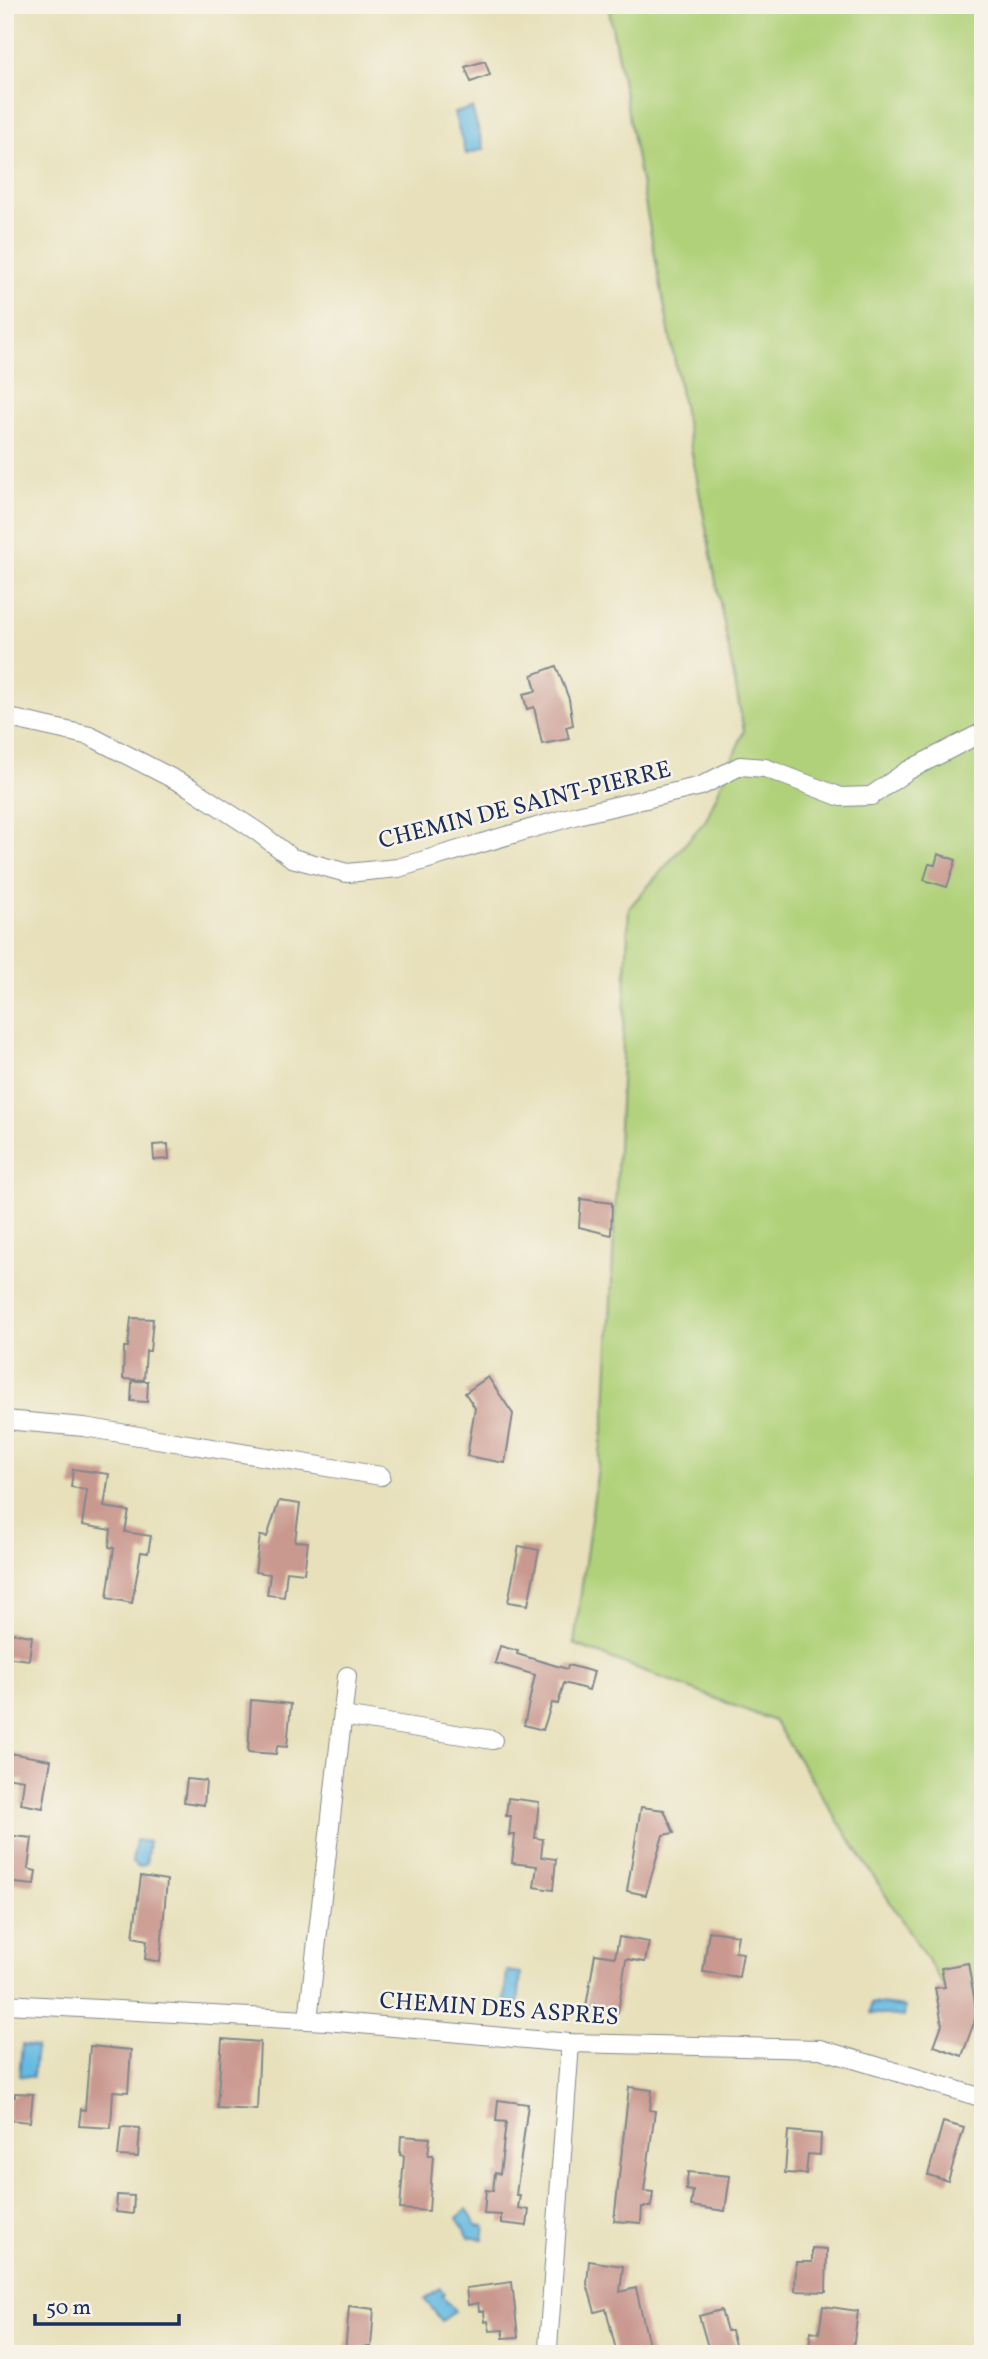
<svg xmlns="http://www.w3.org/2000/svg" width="988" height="2359" font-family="Vollkorn,serif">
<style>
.green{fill:#b0d179;stroke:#66806c;stroke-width:2}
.water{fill:#65bae2;stroke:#4074a0;stroke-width:2}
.building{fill:#c9988f}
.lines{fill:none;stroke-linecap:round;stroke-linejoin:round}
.minor-casing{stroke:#81888c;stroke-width:20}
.minor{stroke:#fff;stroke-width:18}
.labels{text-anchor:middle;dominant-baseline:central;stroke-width:5;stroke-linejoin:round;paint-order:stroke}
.street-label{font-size:24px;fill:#1b2f5e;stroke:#f7f3e8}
</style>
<rect width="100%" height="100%" fill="#f7f3e8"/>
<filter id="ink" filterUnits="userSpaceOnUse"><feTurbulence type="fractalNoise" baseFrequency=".0143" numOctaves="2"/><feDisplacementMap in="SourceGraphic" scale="14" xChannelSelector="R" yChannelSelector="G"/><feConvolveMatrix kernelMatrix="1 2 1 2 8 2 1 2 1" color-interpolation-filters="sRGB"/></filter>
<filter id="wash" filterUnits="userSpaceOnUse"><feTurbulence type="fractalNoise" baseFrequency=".00686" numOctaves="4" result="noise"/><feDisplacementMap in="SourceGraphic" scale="28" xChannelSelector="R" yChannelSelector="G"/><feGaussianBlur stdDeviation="1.57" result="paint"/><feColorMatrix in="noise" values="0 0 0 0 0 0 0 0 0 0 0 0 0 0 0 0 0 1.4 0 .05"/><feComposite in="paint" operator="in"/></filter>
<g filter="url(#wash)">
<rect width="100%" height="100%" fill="#e7e0ba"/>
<!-- green -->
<g class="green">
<path d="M 608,5 L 983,5 L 983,2047 L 774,1721 L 574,1644 L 606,1408 L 629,908 L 706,820 L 744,731 Z"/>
<path d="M 983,2315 L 983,2354 L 971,2354 Z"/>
</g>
<!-- water -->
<g class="water">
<path d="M 472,108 L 484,149 L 466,154 L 454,113 Z"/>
<path d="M 136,1840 L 149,1842 L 146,1864 L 139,1867 L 132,1863 Z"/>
<path d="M 507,1971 L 521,1973 L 518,2004 L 504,2002 Z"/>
<path d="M 871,2003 L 905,2007 L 904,2017 L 870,2013 Z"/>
<path d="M 22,2045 L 36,2047 L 33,2077 L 19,2076 Z"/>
<path d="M 467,2209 L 476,2225 L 485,2226 L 483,2239 L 469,2237 L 457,2218 Z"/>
<path d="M 440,2288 L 444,2293 L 442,2296 L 455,2311 L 442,2321 L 425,2300 Z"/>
</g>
<g id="blocks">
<!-- building -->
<g class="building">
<path d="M 485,61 L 490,75 L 471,82 L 465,67 Z"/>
<path d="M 556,666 L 569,699 L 573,725 L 566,727 L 569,739 L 542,744 L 534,707 L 527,709 L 523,694 L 536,691 L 532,675 Z"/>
<path d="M 938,854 L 956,860 L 947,887 L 924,880 L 929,864 L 935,865 Z"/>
<path d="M 168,1144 L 169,1159 L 154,1160 L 153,1145 Z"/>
<path d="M 581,1199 L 612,1203 L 611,1235 L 579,1227 Z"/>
<path d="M 131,1318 L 153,1319 L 150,1351 L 146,1351 L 144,1380 L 123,1379 L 124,1347 L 128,1347 Z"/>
<path d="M 488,1377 L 513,1414 L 505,1463 L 467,1456 L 475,1408 L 465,1393 Z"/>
<path d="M 132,1381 L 148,1381 L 147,1402 L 131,1401 Z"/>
<path d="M 73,1469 L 109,1474 L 104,1507 L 129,1511 L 125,1532 L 151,1536 L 148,1553 L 141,1552 L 132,1603 L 107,1598 L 114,1548 L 109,1547 L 111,1530 L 82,1525 L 87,1490 L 71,1487 Z"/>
<path d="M 279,1501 L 300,1504 L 295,1541 L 308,1542 L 304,1573 L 287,1571 L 284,1597 L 267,1595 L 270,1574 L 255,1572 L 260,1536 L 267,1537 Z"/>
<path d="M 519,1546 L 539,1550 L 528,1605 L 508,1602 Z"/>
<path d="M 5,1632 L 32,1636 L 29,1660 L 5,1657 Z"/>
<path d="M 500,1646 L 518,1651 L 517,1654 L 567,1669 L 568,1665 L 594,1672 L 589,1690 L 564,1683 L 558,1704 L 552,1703 L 543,1730 L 524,1725 L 535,1675 L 495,1663 Z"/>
<path d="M 251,1700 L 291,1704 L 287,1747 L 277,1746 L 276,1754 L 248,1752 Z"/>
<path d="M 9,1753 L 51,1760 L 43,1808 L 21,1804 L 24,1780 L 5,1777 Z"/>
<path d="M 187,1779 L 206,1781 L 204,1805 L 184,1802 Z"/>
<path d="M 508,1798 L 539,1802 L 535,1838 L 543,1839 L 541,1857 L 556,1859 L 553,1890 L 534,1887 L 537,1866 L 512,1863 L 515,1835 L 509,1835 L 511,1816 L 506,1816 Z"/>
<path d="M 641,1807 L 664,1810 L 674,1833 L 663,1835 L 646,1895 L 627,1891 Z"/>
<path d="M 5,1835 L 32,1838 L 28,1869 L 36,1871 L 34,1885 L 5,1882 Z"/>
<path d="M 141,1876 L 167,1880 L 160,1962 L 145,1959 L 147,1940 L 133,1937 Z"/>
<path d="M 709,1931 L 738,1935 L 735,1952 L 743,1953 L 739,1977 L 703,1972 Z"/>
<path d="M 619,1937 L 649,1942 L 645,1962 L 626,1959 L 618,2012 L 586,2007 L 595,1954 L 615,1957 Z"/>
<path d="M 968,1963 L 977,2014 L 962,2056 L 934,2046 L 942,2024 L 935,1988 L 945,1987 L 941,1968 Z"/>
<path d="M 222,2039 L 260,2042 L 257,2110 L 217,2108 Z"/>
<path d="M 90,2046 L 131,2050 L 128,2092 L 113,2091 L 111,2128 L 79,2126 L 81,2109 L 85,2110 Z"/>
<path d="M 629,2087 L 652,2090 L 650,2110 L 655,2111 L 644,2191 L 653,2192 L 651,2207 L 642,2207 L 641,2223 L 614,2221 Z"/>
<path d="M 15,2093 L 33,2094 L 30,2122 L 8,2120 L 10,2096 L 15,2097 Z"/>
<path d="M 498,2100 L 528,2104 L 516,2195 L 520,2195 L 518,2208 L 529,2210 L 527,2226 L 501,2223 L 501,2215 L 484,2214 L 486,2190 L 493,2191 L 495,2173 L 500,2174 L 506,2122 L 496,2121 Z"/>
<path d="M 943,2122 L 964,2128 L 948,2181 L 928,2175 Z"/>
<path d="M 121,2127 L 140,2128 L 138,2157 L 118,2156 Z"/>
<path d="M 788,2131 L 821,2134 L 820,2155 L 808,2154 L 806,2174 L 785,2173 Z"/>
<path d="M 401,2136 L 430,2138 L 428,2155 L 433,2155 L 429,2211 L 400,2209 L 404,2156 L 400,2155 Z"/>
<path d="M 688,2172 L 730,2176 L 725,2211 L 691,2206 L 693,2191 L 686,2190 Z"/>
<path d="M 117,2195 L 134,2196 L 133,2214 L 116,2212 Z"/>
<path d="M 812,2248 L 827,2249 L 826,2292 L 795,2291 L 796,2262 L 812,2262 Z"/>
<path d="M 589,2261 L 623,2266 L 620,2292 L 636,2288 L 651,2354 L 617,2354 L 606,2309 L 595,2312 L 587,2284 Z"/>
<path d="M 512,2282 L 518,2337 L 503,2338 L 503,2330 L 490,2331 L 488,2321 L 485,2322 L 484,2311 L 479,2311 L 478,2303 L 468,2305 L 466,2288 Z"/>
<path d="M 349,2306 L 374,2309 L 371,2347 L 362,2347 L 361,2354 L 345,2354 Z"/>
<path d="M 823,2306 L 858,2311 L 853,2349 L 829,2345 L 827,2354 L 808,2354 L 811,2331 L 819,2333 Z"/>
<path d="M 721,2310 L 727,2331 L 731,2331 L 738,2354 L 710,2354 L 699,2316 Z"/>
</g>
</g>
</g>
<g filter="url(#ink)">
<use href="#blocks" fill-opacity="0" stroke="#81888c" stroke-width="2"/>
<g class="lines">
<!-- minor casing -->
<g class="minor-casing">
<g id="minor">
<path d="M 5,717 L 90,736 L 191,788 L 258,832 L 292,858 L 347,873 L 398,868 L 577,815 L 701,786 L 740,766 L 765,768 L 841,797 L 871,796 L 907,771 L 983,732"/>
<path d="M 5,1420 L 84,1427 L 381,1476"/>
<path d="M 343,1716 L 493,1740"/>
<path d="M 5,2004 L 326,2021 L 570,2043 L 820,2049 L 983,2098"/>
<path d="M 308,2020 L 347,1676"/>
<path d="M 551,2354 L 548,2347 L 570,2043"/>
</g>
</g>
<!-- minor -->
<use href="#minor" class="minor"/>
</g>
</g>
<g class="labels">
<!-- street labels -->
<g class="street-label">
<text transform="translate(525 806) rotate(-14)">CHEMIN DE SAINT-PIERRE</text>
<text transform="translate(499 2010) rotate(4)">CHEMIN DES ASPRES</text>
</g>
</g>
<!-- margin -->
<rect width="988" height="2359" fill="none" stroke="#f7f3e8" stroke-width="28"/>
<!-- scale -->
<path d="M35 2314v10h144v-10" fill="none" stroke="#1b2f5e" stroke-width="3.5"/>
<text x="46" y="2314" font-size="21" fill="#1b2f5e" stroke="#f7f3e8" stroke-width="5" paint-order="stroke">50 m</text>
</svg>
